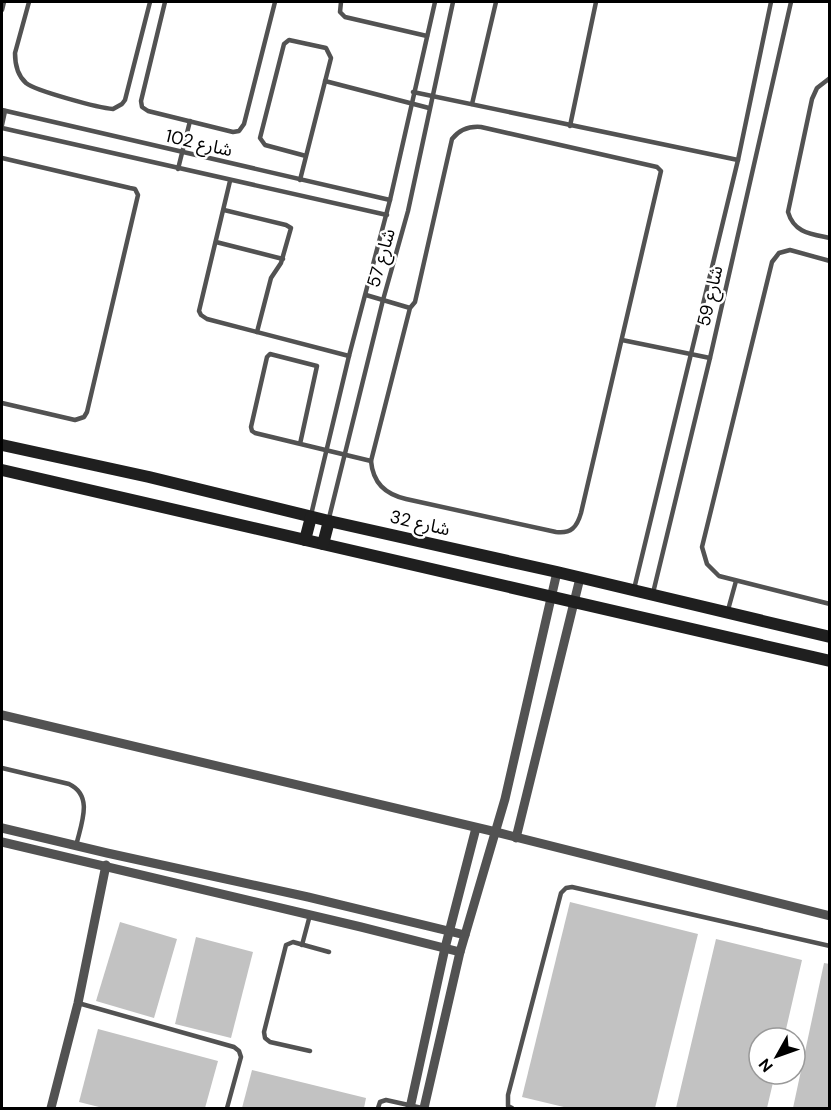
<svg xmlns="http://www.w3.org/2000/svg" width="831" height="1110" font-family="'DM Sans','Noto Sans Arabic',sans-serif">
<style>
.building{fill:#c2c2c2}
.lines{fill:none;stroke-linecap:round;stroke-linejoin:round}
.service{stroke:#525252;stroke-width:4.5}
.minor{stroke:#525252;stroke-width:9}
.secondary{stroke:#1f1f1f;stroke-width:12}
.labels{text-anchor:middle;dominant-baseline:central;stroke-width:5;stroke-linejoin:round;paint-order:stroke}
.street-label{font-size:18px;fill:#000;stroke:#fff}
</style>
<rect width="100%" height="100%" fill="#fff"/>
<!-- building -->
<g class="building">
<path d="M 570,902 L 698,934 L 655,1108 L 568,1108 L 522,1097 Z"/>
<path d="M 120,922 L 177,939 L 154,1018 L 96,1001 Z"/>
<path d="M 196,937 L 253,952 L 231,1038 L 175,1024 Z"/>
<path d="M 716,939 L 802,960 L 784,1038 L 759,1038 L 759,1074 L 775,1074 L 767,1108 L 676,1108 Z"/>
<path d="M 824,963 L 830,964 L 830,1108 L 793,1108 Z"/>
<path d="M 98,1029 L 218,1061 L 205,1108 L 103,1108 L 79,1102 Z"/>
<path d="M 252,1070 L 366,1098 L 364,1108 L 242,1108 Z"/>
</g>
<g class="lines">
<!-- service -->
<g class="service">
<path d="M 29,2 L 15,53 C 15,64 17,75 26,83 C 36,91 99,108 113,109 L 122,104 L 125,100 L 150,2"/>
<path d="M 165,2 L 141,101 L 142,107 L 148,111 L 233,132 L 239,131 L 244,124 L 275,2"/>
<path d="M 341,2 L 340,12 L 345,17 L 427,36"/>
<path d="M 2,10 L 4,2"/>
<path d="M 830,78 L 817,88 L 812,99 L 788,212 C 794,233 811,234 830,238"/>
<path d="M 325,81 L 429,108"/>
<path d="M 413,92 L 738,160"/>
<path d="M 472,104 L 496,2"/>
<path d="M 2,110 L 390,200"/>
<path d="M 2,125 L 5,111"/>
<path d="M 570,126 L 596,2"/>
<path d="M 2,128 L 387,215"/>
<path d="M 2,158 L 130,188 L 135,189 L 138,195 L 87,412 L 84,417 L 75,420 L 2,403"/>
<path d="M 178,169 L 190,121"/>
<path d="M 300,180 L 331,58 L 326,48 L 289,40 L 284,44 L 260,138 L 265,145 L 306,156"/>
<path d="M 230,181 L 199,311 L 201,315 L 207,319 L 349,356"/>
<path d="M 224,210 L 286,225 L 291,228 L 281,263 L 271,278 L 257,332"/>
<path d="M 216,242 L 283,259"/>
<path d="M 830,261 L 790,250 L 779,253 L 772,262 L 702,547 L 707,564 L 719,576 L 830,604"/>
<path d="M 366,295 L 410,308 L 371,461 C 373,483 385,494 406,499 L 556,532 C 571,534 577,527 581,513 L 661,171 L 657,167 L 481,127 C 469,126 460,129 452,139 L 415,302 L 410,308"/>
<path d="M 622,340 L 710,358"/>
<path d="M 300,444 L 317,366 L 270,354 L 267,357 L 251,427 L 252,431 L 255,433 L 371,461"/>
<path d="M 311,515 L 349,356 L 390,200 L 435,2"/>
<path d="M 329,518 L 383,300 L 408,211 L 453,2"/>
<path d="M 634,589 L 738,160 L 771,2"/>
<path d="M 653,593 L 710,358 L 791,2"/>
<path d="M 728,610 L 736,581"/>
<path d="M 2,768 L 69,784 C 94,796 81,824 76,846"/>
<path d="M 302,945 L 310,915"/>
<path d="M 78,1003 L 234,1047 L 239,1051 L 241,1057 L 227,1108"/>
<path d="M 310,1051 L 270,1042 L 265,1038 L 264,1032 L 286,945 L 293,942 L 329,952"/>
<path d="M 378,1108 L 380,1102 L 386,1100 L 422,1108"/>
<path d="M 512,1108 L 508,1106 L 508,1095 L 561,893 L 566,888 L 572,887 L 830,946"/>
</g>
<!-- minor -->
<g class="minor">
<path d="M 2,715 L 496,832 L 830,916"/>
<path d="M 2,828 L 107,853 L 308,897 L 465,935"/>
<path d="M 516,838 L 580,578"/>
<path d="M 2,842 L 361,927 L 460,952"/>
<path d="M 51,1108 L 78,1003 L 106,865"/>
<path d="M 410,1108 L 445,948 L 476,828"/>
<path d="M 424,1108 L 460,952 L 505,799 L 557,572"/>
</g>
<!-- secondary -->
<g class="secondary">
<path d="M 2,445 L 149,477 L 329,521 L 557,572 L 830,637"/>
<path d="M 2,470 L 830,661"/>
<path d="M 305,540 L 311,517"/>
<path d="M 323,544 L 329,521"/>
</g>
</g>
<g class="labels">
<!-- street labels -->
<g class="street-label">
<text transform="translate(199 143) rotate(13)">شارع 102</text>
<text transform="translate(381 258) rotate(-74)">شارع 57</text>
<text transform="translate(710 296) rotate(-77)">شارع 59</text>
<text transform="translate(420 523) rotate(13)">شارع 32</text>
</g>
</g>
<!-- border -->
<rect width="831" height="1110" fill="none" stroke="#000000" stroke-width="6"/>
<!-- north arrow -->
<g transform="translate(777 1056) rotate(230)"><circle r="28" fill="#ffffff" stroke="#999999" stroke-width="1.5"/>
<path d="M0-4.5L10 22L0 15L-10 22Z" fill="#000000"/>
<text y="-9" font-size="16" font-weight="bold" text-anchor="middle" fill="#000000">N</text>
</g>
</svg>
